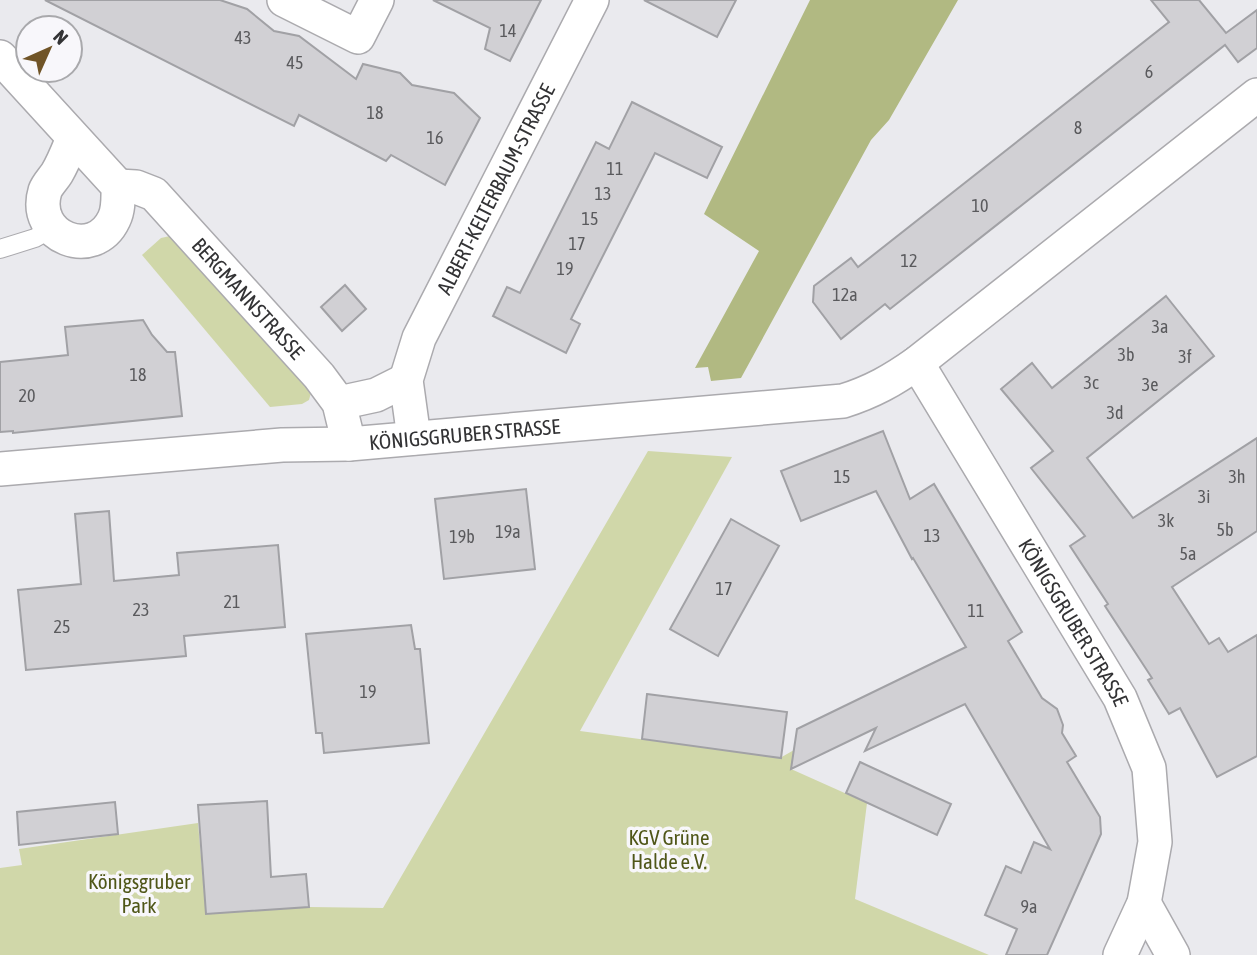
<svg xmlns="http://www.w3.org/2000/svg" width="1257" height="955" font-family="'Asap Condensed',sans-serif">
<style>
.green{fill:#d0d7a9}
.forest{fill:#b1b982}
.building{fill:#d1d0d4;stroke:#a1a1a5;stroke-width:2}
.lines{fill:none;stroke-linecap:round;stroke-linejoin:round}
.lane-casing{stroke:#abaaae;stroke-width:20}
.street-casing{stroke:#abaaae;stroke-width:36}
.lane{stroke:#fff;stroke-width:18}
.street{stroke:#fff;stroke-width:33}
.labels{text-anchor:middle;dominant-baseline:central;stroke-width:7;stroke-linejoin:round;paint-order:stroke}
.number-label{font-size:18px;fill:#5a5a5d}
.street-label{font-size:21px;fill:#333335;stroke:#f8f7fb}
.park-label{font-size:21px;fill:#4f5618;stroke:#f8f7fb}
</style>
<rect width="100%" height="100%" fill="#eaeaee"/>
<!-- green -->
<g class="green">
<path d="M 170,236 L 312,389 L 309,400 L 302,404 L 270,407 L 142,255 L 161,238 Z"/>
<path d="M 648,451 L 732,457 L 580,731 L 780,758 L 794,750 L 791,769 L 867,803 L 855,899 L 989,955 L 0,955 L 0,868 L 22,865 L 19,849 L 198,823 L 206,914 L 309,907 L 383,908 Z"/>
</g>
<!-- forest -->
<path class="forest" d="M 810,0 L 958,0 L 889,120 L 871,140 L 741,378 L 711,381 L 708,367 L 695,368 L 759,251 L 704,214 Z"/>
<!-- building -->
<g class="building">
<path d="M 45,0 L 220,0 L 247,9 L 274,31 L 299,36 L 356,79 L 363,64 L 400,73 L 412,85 L 454,93 L 480,118 L 445,185 L 391,155 L 386,161 L 299,115 L 294,126 Z"/>
<path d="M 433,0 L 541,0 L 510,61 L 485,49 L 490,28 Z"/>
<path d="M 644,0 L 736,0 L 717,37 Z"/>
<path d="M 1151,0 L 1199,0 L 1226,33 L 1257,10 L 1257,48 L 1238,62 L 1225,45 L 890,309 L 885,304 L 841,339 L 813,302 L 814,286 L 851,258 L 858,267 L 1169,22 Z"/>
<path d="M 632,102 L 722,147 L 707,178 L 655,153 L 571,319 L 580,324 L 566,353 L 493,316 L 507,287 L 520,293 L 596,142 L 609,149 Z"/>
<path d="M 345,285 L 366,309 L 342,331 L 321,307 Z"/>
<path d="M 1166,296 L 1214,356 L 1087,458 L 1133,518 L 1257,438 L 1257,531 L 1172,587 L 1209,644 L 1219,638 L 1228,652 L 1257,635 L 1257,756 L 1217,777 L 1180,708 L 1169,714 L 1148,680 L 1152,678 L 1105,606 L 1108,604 L 1070,546 L 1085,536 L 1031,468 L 1053,451 L 1001,389 L 1032,363 L 1052,388 Z"/>
<path d="M 143,320 L 152,335 L 167,352 L 175,352 L 182,416 L 13,433 L 13,431 L 0,432 L 0,362 L 68,355 L 65,327 Z"/>
<path d="M 883,431 L 910,499 L 934,484 L 1022,632 L 1008,641 L 1042,698 L 1057,709 L 1063,725 L 1062,733 L 1076,756 L 1067,762 L 1100,817 L 1101,834 L 1047,955 L 1006,955 L 1017,929 L 985,915 L 1006,866 L 1021,873 L 1034,842 L 1050,849 L 965,704 L 865,751 L 876,728 L 791,769 L 797,729 L 966,647 L 913,558 L 912,559 L 876,491 L 801,521 L 781,471 Z"/>
<path d="M 526,489 L 535,569 L 444,579 L 435,499 Z"/>
<path d="M 109,511 L 114,581 L 179,575 L 177,553 L 278,545 L 285,627 L 184,636 L 186,656 L 26,670 L 18,590 L 81,584 L 75,514 Z"/>
<path d="M 731,519 L 779,546 L 718,656 L 670,629 Z"/>
<path d="M 411,625 L 415,649 L 420,649 L 429,743 L 324,753 L 322,733 L 316,733 L 306,634 Z"/>
<path d="M 647,694 L 787,712 L 781,758 L 642,739 Z"/>
<path d="M 860,762 L 951,804 L 937,835 L 846,793 Z"/>
<path d="M 267,801 L 271,877 L 306,874 L 309,907 L 206,914 L 198,805 Z"/>
<path d="M 115,802 L 118,834 L 19,845 L 17,812 Z"/>
</g>
<g class="lines">
<!-- lane casing -->
<g class="lane-casing">
<path id="lane" d="M 0,249 L 35,238 L 51,229"/>
</g>
<!-- street casing -->
<g class="street-casing">
<g id="street">
<path d="M 284,0 L 358,37 L 377,0"/>
<path d="M 0,57 L 118,186 C 118,197 119,209 114,219 C 94,262 31,237 45,191 C 47,185 54,178 57,173 C 64,161 68,150 73,138"/>
<path id="s1" d="M 118,186 L 136,187 L 154,194 L 319,376 L 339,403 L 349,444"/>
<path id="s2" d="M 917,363 L 1120,698 L 1149,768 L 1155,842 L 1144,903 L 1120,955"/>
<path d="M 339,403 L 376,395 L 406,380"/>
<path id="s3" d="M 414,438 L 406,380 L 419,338 L 592,0"/>
<path id="s4" d="M 0,469 L 282,445 L 349,444 L 843,401 C 872,392 893,380 917,363 L 1257,95"/>
<path d="M 1144,903 L 1173,955"/>
</g>
</g>
<!-- lane -->
<use href="#lane" class="lane"/>
<!-- street -->
<use href="#street" class="street"/>
</g>
<g class="labels">
<!-- number labels -->
<g class="number-label">
<text x="508" y="30">14</text>
<text x="243" y="37">43</text>
<text x="295" y="62">45</text>
<text x="1149" y="71">6</text>
<text x="375" y="112">18</text>
<text x="1078" y="127">8</text>
<text x="435" y="137">16</text>
<text x="615" y="168">11</text>
<text x="603" y="193">13</text>
<text x="980" y="205">10</text>
<text x="590" y="218">15</text>
<text x="577" y="243">17</text>
<text x="909" y="260">12</text>
<text x="565" y="268">19</text>
<text x="845" y="294">12a</text>
<text x="1160" y="326">3a</text>
<text x="1126" y="354">3b</text>
<text x="1185" y="356">3f</text>
<text x="138" y="374">18</text>
<text x="1091" y="382">3c</text>
<text x="1150" y="384">3e</text>
<text x="27" y="395">20</text>
<text x="1115" y="412">3d</text>
<text x="842" y="476">15</text>
<text x="1237" y="476">3h</text>
<text x="1204" y="496">3i</text>
<text x="1166" y="520">3k</text>
<text x="1225" y="529">5b</text>
<text x="508" y="531">19a</text>
<text x="932" y="535">13</text>
<text x="462" y="536">19b</text>
<text x="1188" y="553">5a</text>
<text x="724" y="588">17</text>
<text x="232" y="601">21</text>
<text x="141" y="609">23</text>
<text x="976" y="610">11</text>
<text x="62" y="626">25</text>
<text x="368" y="691">19</text>
<text x="1029" y="906">9a</text>
</g>
<!-- street labels -->
<g class="street-label">
<text stroke="none"><textPath href="#s3" startOffset="270">ALBERT-KELTERBAUM-STRASSE</textPath></text>
<text stroke="none"><textPath href="#s1" startOffset="178">BERGMANNSTRASSE</textPath></text>
<text stroke="none"><textPath href="#s4" startOffset="466">KÖNIGSGRUBER STRASSE</textPath></text>
<text stroke="none"><textPath href="#s2" startOffset="303">KÖNIGSGRUBER STRASSE</textPath></text>
</g>
<!-- park labels -->
<g class="park-label">
<text x="669" y="837">KGV Grüne<tspan x="669" dy="24">Halde e.V.</tspan></text>
<text x="139" y="881">Königsgruber<tspan x="139" dy="24">Park</tspan></text>
</g>
</g>
<!-- north arrow -->
<g transform="translate(49 49) rotate(45)"><circle r="33" fill="#f8f7fb" stroke="#a9a9ac" stroke-width="2"/>
<path d="M0-5L12 26L0 18L-12 26Z" fill="#705427"/>
<text y="-10" font-size="19" font-weight="bold" text-anchor="middle" fill="#333335">N</text>
</g>
</svg>
